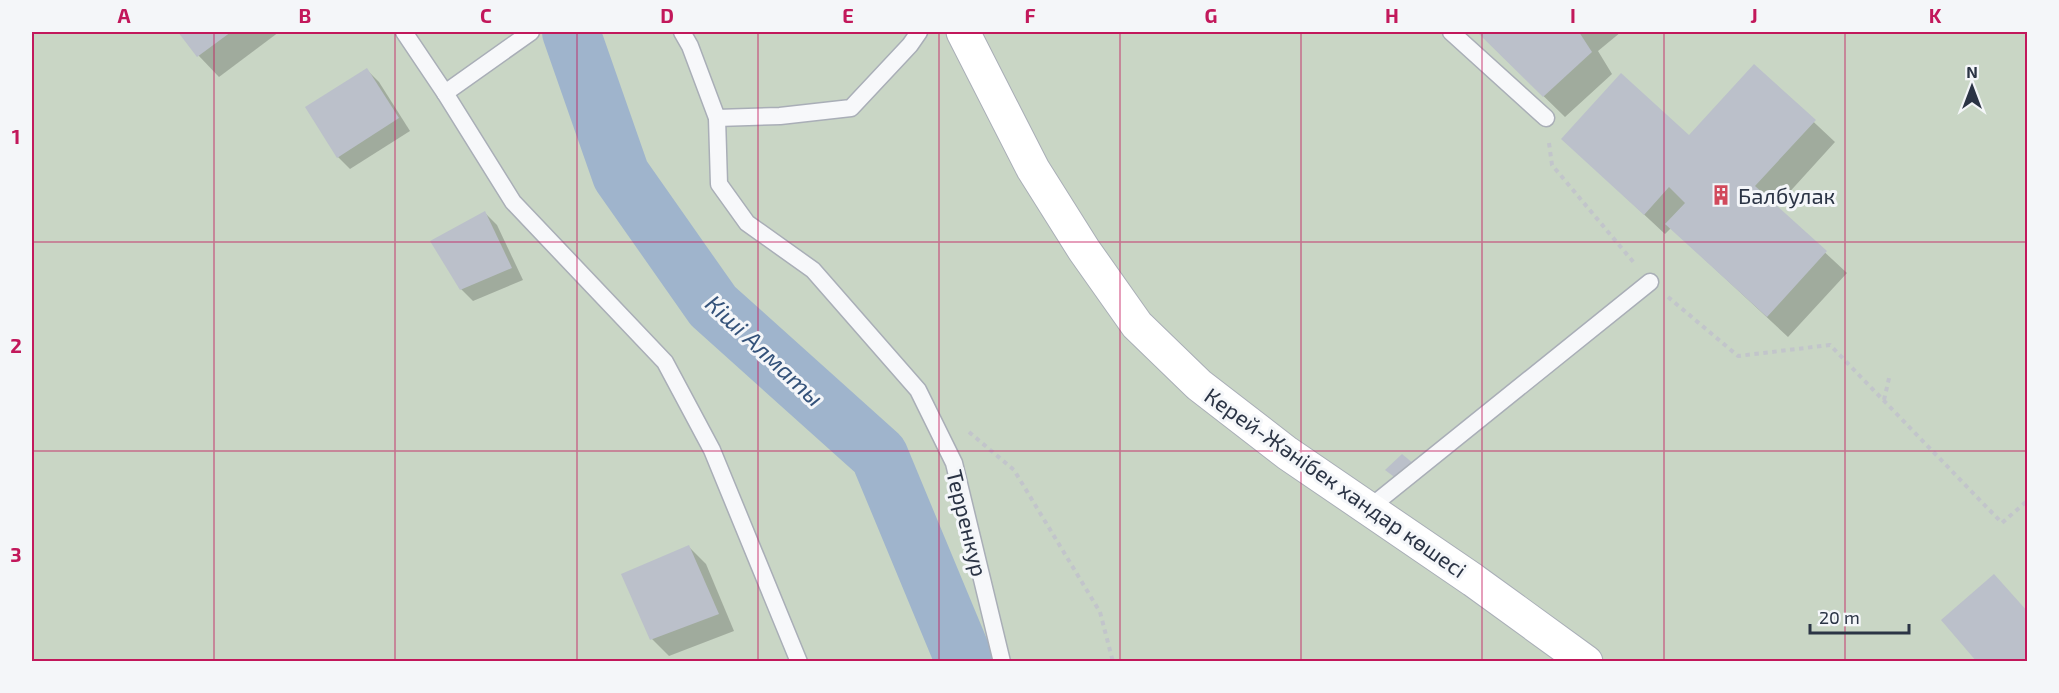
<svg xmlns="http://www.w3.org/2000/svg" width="2059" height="693" font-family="'Exo 2',sans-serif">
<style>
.green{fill:#c9d6c5}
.shadow{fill:#0003}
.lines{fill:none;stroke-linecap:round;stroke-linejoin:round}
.river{stroke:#9fb4cc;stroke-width:58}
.building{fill:#bbc0ca}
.service-casing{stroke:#a9aeb7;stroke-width:19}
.secondary-casing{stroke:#a9aeb7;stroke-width:35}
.path{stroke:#c2c5cb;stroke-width:4;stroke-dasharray:4.5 4.5;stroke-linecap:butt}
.service{stroke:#f7f8fa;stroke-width:16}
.secondary{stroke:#fff;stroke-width:33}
.grid{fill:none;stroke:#c2185b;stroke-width:1.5;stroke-opacity:0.55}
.labels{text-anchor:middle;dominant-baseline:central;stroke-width:6;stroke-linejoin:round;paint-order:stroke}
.poi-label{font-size:22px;fill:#2b3445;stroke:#f4f6f9;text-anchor:start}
.street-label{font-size:22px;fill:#2b3445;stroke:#f4f6f9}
.water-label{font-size:24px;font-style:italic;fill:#34527a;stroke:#f4f6f9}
.neatline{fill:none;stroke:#c2185b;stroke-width:2}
.grid-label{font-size:20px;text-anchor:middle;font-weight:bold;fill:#c2185b}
</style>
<rect width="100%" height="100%" fill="#e4e7ec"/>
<!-- green -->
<rect class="green" x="32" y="32" width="1995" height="629"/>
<!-- shadow -->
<g class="shadow">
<path d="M 180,32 L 279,32 L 219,77 L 199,56 Z"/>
<path d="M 1478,32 L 1621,32 L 1598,51 L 1612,74 L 1565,117 Z"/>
<path d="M 1754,66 L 1835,142 L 1776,207 L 1847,273 L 1788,337 L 1671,228 L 1665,234 L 1563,139 L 1689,137 Z"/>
<path d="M 367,70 L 379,82 L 410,131 L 350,169 L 338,157 Z"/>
<path d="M 485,213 L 497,225 L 523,280 L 473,301 L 461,289 L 433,242 Z"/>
<path d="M 689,547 L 706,564 L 734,631 L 669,656 L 652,639 Z"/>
</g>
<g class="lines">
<!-- river -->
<path class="river" d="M 571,32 L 621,175 L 713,306 L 879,455 L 965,662"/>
</g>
<!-- building -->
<g class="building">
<path d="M 178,32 L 231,32 L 197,57 Z"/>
<path d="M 1477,32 L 1579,32 L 1592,52 L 1543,97 Z"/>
<path d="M 1754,64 L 1816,120 L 1755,186 L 1827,251 L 1767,317 L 1665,224 L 1685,203 L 1669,187 L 1644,215 L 1561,139 L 1621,73 L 1689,135 Z"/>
<path d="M 367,68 L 399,118 L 337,158 L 305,107 Z"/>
<path d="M 485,211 L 512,268 L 460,290 L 430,241 Z"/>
<path d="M 1402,454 L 1414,464 L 1397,479 L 1385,470 Z"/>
<path d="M 689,545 L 719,614 L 650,640 L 621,574 Z"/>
<path d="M 1994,574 L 2028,612 L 2028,662 L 1977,662 L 1941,620 Z"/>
</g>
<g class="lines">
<!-- service casing -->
<g class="service-casing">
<g id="service">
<path d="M 404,32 L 445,93 L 513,202 L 665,362 L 712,450 L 799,662"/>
<path d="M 682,32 L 690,46 L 717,118 L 719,184 L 747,223 L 813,270 L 918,390 L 954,463 L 1002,662"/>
<path d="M 1451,32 L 1546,118"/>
<path d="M 445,93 L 531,32"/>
<path d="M 717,118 L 780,116 L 851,108 L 910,45 L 919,32"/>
<path d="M 1368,509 L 1650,282"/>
</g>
</g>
<!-- secondary casing -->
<g class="secondary-casing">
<path id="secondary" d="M 963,32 L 1033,169 L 1084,250 L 1137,325 L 1199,385 L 1287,453 L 1473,580 L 1586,662"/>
</g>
<!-- path -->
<g class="path">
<path d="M 1549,143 L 1552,165 L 1635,264"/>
<path d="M 1668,297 L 1738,356 L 1830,345 L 2002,523 L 2028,500"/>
<path d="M 1884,400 L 1890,374"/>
<path d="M 969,432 L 1014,470 L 1100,612 L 1113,662"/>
</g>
<!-- service -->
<use href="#service" class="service"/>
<!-- secondary -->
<use href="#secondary" class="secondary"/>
</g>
<!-- grid -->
<path class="grid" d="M 214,32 L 214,662M 395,32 L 395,662M 577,32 L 577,662M 758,32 L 758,662M 939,32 L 939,662M 1120,32 L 1120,662M 1301,32 L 1301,662M 1482,32 L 1482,662M 1664,32 L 1664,662M 1845,32 L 1845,662M 32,242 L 2028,242M 32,451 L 2028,451"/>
<!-- icons -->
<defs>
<g id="building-bare" transform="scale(1.62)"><path d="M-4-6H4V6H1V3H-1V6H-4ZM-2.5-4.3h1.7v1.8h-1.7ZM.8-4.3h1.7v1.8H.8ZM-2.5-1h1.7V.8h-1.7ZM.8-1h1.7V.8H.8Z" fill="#d1495b" stroke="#f4f6f9" stroke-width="2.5" paint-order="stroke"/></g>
</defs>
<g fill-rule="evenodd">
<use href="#building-bare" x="1721" y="195"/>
</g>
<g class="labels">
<!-- poi labels -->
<g class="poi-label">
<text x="1738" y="195">Балбулак</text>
</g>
<!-- street labels -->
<g class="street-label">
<text transform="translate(1336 482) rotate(35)">Керей-Жәнібек хандар көшесі</text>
<text transform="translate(968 523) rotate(76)">Терренкур</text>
</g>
<!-- water labels -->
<g class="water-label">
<text transform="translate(765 350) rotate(43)">Кіші Алматы</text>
</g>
</g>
<!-- border -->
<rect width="2059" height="693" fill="none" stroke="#f4f6f9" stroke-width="66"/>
<!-- north arrow -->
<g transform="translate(1972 87)" stroke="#f4f6f9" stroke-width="4.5" paint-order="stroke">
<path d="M0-4.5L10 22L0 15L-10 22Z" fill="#2b3445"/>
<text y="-9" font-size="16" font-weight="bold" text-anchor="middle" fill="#2b3445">N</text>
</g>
<!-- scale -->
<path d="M1810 624v9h99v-9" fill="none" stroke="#2b3445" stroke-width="3"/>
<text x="1819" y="624" font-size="18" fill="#2b3445" stroke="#f4f6f9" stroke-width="4.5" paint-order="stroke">20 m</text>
<rect x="33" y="33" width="1993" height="627" class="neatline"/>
<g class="grid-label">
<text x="124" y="23">A</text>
<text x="305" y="23">B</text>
<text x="486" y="23">C</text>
<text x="667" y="23">D</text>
<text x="848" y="23">E</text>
<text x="1030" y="23">F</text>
<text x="1211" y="23">G</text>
<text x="1392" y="23">H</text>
<text x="1573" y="23">I</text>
<text x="1754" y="23">J</text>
<text x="1935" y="23">K</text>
<text x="16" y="144">1</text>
<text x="16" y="353">2</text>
<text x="16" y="562">3</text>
</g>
</svg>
